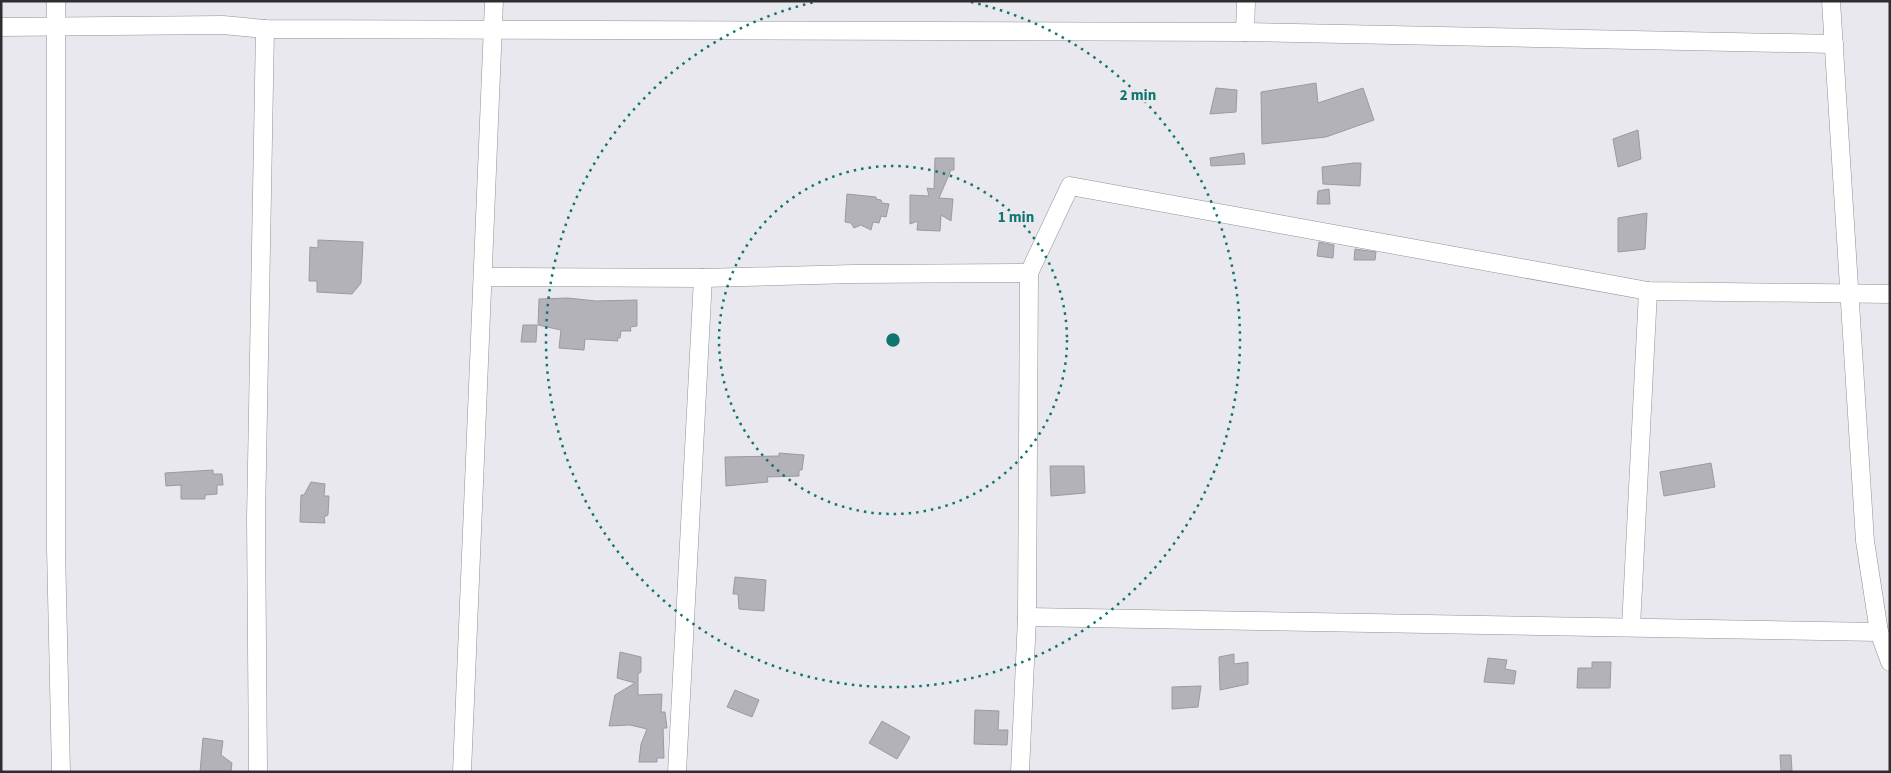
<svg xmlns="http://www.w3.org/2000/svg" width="1891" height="773" font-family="'Source Sans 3',sans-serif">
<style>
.building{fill:#b4b2b9;stroke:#9c9aa0}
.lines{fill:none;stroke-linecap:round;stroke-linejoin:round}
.street-casing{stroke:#929096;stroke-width:19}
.street{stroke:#fff;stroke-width:18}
.ring{fill:none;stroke:#0f766e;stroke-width:2.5;stroke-dasharray:2.5 5}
.centre{fill:#0f766e;stroke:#eae8ef;stroke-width:2.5}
.ring-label{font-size:15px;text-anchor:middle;font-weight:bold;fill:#0f766e;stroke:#eae8ef;stroke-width:5;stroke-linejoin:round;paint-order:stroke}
</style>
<rect width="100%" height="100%" fill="#eae8ef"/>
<!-- building -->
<g class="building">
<path d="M 1316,83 L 1318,103 L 1363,88 L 1374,120 L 1326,137 L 1262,144 L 1261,92 Z"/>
<path d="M 1216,88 L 1237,90 L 1236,112 L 1210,114 Z"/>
<path d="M 1638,130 L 1641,159 L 1618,167 L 1613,139 Z"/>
<path d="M 1244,153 L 1245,164 L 1211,166 L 1210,158 Z"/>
<path d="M 935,158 L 954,158 L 954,170 L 951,170 L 939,198 L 953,199 L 951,221 L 941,215 L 940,231 L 917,230 L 918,221 L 910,224 L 910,195 L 929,196 L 927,188 L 934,189 Z"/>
<path d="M 1354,163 L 1361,163 L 1360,186 L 1323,184 L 1322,167 Z"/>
<path d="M 1329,189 L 1330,204 L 1317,204 L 1318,191 Z"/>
<path d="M 847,194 L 876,197 L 876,199 L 881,200 L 882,203 L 889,204 L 886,217 L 881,216 L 879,223 L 873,222 L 871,230 L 861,225 L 854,228 L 851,223 L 845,222 Z"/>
<path d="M 1647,213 L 1645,249 L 1618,252 L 1618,218 Z"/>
<path d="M 318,240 L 363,242 L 361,283 L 352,294 L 317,292 L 317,281 L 309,281 L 310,247 L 318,248 Z"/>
<path d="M 1319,242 L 1334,245 L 1333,258 L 1317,256 Z"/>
<path d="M 1355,249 L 1376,252 L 1375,260 L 1354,260 Z"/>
<path d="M 568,298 L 596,301 L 637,300 L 637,326 L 630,327 L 631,331 L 621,331 L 620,338 L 617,338 L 618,341 L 585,339 L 584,350 L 559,348 L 561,330 L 538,325 L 539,299 Z"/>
<path d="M 523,325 L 537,325 L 536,342 L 521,342 Z"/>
<path d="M 779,453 L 804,455 L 802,470 L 799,470 L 799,476 L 767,477 L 768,482 L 726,486 L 725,457 L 779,456 Z"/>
<path d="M 1711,463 L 1715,487 L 1664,496 L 1660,472 Z"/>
<path d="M 1050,466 L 1084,466 L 1085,493 L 1051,496 Z"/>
<path d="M 213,470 L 213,474 L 222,474 L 223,485 L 217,485 L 217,494 L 205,495 L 205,499 L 181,499 L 181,485 L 166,486 L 165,473 Z"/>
<path d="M 311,482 L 325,484 L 324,496 L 329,496 L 328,515 L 324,517 L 325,523 L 300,522 L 301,495 L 304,495 Z"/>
<path d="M 735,577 L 766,580 L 764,611 L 739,609 L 738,594 L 733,594 Z"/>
<path d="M 620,652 L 641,657 L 641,672 L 638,674 L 638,695 L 662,694 L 661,712 L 665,712 L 667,728 L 663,728 L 664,758 L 657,758 L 657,762 L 639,762 L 641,744 L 647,729 L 630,725 L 609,726 L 615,695 L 635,683 L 617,678 Z"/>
<path d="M 1234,654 L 1234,664 L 1248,662 L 1248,684 L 1220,690 L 1219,657 Z"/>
<path d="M 1488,658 L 1507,660 L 1505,669 L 1516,671 L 1514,684 L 1484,682 Z"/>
<path d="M 1592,662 L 1611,662 L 1610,688 L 1577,688 L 1578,668 L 1592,668 Z"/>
<path d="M 1201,686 L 1198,707 L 1172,709 L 1172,687 Z"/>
<path d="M 735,690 L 759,700 L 752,717 L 727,707 Z"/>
<path d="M 975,710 L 999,711 L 998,730 L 1008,730 L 1007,745 L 974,744 Z"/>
<path d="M 882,721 L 910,737 L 897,759 L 869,743 Z"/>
<path d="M 203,738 L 223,741 L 221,755 L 232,763 L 231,772 L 200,772 Z"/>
<path d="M 1780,755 L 1791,755 L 1792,771 L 1781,771 Z"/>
</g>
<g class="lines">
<!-- street casing -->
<g class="street-casing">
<g id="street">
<path d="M 56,1 L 56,548 L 61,772"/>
<path d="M 1831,1 L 1865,541 L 1879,632 L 1890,662"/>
<path d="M 1,27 L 223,25 L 265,29 L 1245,32 L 1246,1"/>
<path d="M 1245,32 L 1834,44"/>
<path d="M 484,277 L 703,278 L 853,274 L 1029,273"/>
<path d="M 1027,617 L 1879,632"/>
<path d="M 1631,627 L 1648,291"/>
<path d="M 258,772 L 256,519 L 265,29"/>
<path d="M 462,772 L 494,1"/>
<path d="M 677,772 L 703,278"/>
<path d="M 1020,772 L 1027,617 L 1029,273 L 1070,186 L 1648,291 L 1890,294"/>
</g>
</g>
<!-- street -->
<use href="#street" class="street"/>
</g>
<!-- distance rings -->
<g class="ring">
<circle cx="893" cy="340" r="174"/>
<path d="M971 2A347 347 0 1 1 815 2"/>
</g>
<circle cx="893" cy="340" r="8" class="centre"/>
<g class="ring-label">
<text x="1138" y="100">2 min</text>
<text x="1016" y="222">1 min</text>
</g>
<!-- border -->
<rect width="1891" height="773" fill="none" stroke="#2e2d30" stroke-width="5"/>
</svg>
